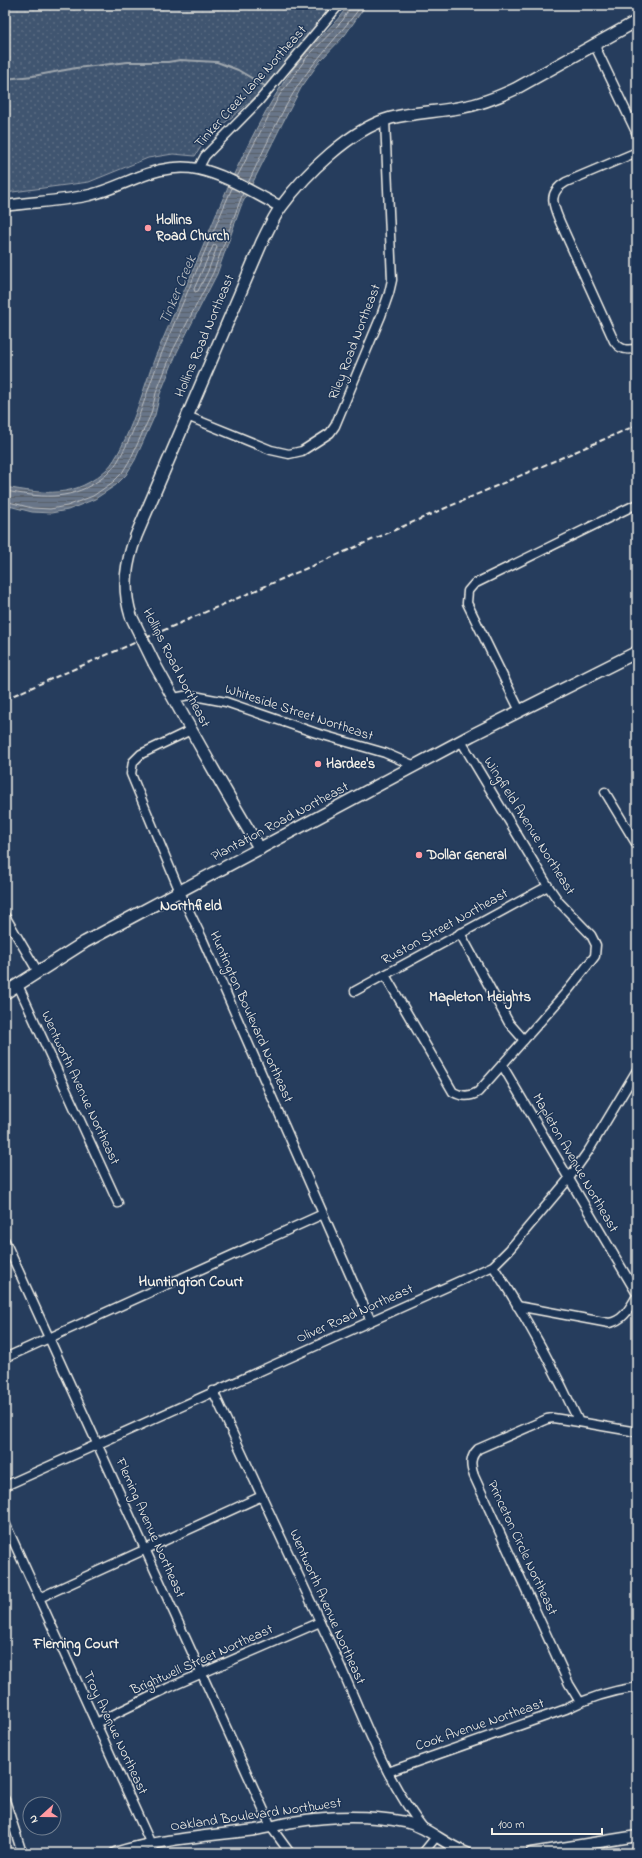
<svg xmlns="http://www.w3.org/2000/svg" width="642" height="1858" font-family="'Indie Flower',sans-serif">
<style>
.grass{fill:url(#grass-dots);stroke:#9aa2ac}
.water{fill:url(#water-rules);stroke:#9fa7ae}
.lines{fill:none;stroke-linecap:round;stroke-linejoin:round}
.shore{stroke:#bcbfc2;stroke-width:1}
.stream{stroke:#9fa7ae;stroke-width:2}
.minor-casing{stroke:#f4f1e8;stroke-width:11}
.tertiary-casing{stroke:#f4f1e8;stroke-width:13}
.secondary-casing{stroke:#f4f1e8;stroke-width:14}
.minor{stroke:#1d3557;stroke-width:8}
.tertiary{stroke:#1d3557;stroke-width:10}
.secondary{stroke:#1d3557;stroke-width:11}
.rail{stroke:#f4f1e8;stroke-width:2;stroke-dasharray:6 3;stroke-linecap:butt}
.secondary-bridge-casing{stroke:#f4f1e8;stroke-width:14;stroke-linecap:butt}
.secondary-bridge{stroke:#1d3557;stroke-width:11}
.poi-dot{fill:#ff9aa2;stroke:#1d3557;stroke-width:1.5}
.labels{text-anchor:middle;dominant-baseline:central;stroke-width:3;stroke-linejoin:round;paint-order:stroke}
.street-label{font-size:14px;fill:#f4f1e8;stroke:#1d3557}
.poi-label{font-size:14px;font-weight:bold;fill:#f4f1e8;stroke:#1d3557;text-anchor:start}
.water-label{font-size:15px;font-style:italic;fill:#bcbfc2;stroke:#1d3557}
.neighbourhood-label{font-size:15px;font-weight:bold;fill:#f4f1e8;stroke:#1d3557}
</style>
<defs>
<pattern id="grass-dots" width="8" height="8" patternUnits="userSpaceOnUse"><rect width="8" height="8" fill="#40546f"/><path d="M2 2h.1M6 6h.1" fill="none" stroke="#5c6d84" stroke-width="1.8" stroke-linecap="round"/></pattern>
<pattern id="water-rules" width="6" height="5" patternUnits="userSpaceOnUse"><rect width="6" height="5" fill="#677588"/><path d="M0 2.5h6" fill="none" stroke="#585e67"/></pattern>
</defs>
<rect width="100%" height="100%" fill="#263d5d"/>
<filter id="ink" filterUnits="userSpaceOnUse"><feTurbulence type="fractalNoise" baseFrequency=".025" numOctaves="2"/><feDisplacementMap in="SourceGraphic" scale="8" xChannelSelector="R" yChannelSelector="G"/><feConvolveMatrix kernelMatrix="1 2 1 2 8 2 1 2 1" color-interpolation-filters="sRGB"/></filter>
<g filter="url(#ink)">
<!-- grass -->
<path class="grass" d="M 5,5 L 332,5 C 306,37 281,72 251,101 C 231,119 209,132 195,156 L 173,154 L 148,158 L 89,182 L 5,193 Z"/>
<!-- water -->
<path class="water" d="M 348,5 L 366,5 L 345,35 L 320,61 L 301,88 L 282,124 L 241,206 L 217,274 L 177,352 L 160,394 L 155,415 L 135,460 L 126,475 L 116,485 L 95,499 L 68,510 L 51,513 L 32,512 L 5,505 L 5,487 C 44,494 75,499 107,469 C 127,449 145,383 156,355 C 171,320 187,285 202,249 C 213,223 223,196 236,170 C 255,130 275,90 304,55 C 318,38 336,24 348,5 Z"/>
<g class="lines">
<!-- shore -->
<g class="shore">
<path d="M 237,177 L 279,96 L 307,57 L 343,20 L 351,5"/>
<path d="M 248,183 C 264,150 279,115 299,84 C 318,56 342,32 362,5"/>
<path d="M 216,245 L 217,247 L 208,271 L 198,291 L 195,292 L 194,289 L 213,246 Z"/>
<path d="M 5,491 C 41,497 66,502 98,481 C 106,476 114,468 119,459 C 138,427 147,389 161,355 C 184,299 208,244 232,188"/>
<path d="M 5,501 L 32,508 L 50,509 L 67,506 L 93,496 L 113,482 L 122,473 L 131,458 L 151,414 L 156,393 L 173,350 L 213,273 L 243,193"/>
</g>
<!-- stream -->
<path class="stream" d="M 5,79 L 33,76 L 76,68 L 128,62 L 168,62 L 180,60 L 217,62 L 238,70 L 265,86"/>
<!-- minor casing -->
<g class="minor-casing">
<g id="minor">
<path d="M 594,44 L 637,134"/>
<path d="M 637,152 L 566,182 C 547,193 553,205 560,222 L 614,341 C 620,350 627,351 637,348"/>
<path d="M 198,169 L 205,156 L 258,102 L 339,5"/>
<path d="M 187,416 L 271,450 L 289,454 L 302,451 L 330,433 L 335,426 L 381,316 L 389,293 L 392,280 L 385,120"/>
<path d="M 174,698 L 189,695 L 226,702 L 316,733 L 385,753 L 415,766"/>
<path d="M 520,711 L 467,603 L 468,591 L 474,584 L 637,504"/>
<path d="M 191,730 L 141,754 L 133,762 L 131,774 L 180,892 L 202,938 L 357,1291 L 371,1321"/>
<path d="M 605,792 L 637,845"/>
<path d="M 5,916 L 38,972"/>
<path d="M 460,933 L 509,1023 L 524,1040"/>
<path d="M 385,975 L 453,1092 C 462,1097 470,1097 478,1092 L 569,989 L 595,956 L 596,945 L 591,935 L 559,902 L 548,886 L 461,741"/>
<path d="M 18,985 L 118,1203"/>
<path d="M 355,991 L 548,886"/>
<path d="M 502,1065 L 637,1294"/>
<path d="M 5,1241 L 266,1815 L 271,1827 L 290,1853"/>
<path d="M 493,1266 C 525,1315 554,1368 579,1422 L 637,1432"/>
<path d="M 517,1306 L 609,1323 C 624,1321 630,1307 637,1296"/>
<path d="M 5,1358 L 323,1214"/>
<path d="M 213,1391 C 253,1479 295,1566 335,1654 C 362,1713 383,1777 424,1829"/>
<path d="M 579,1422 L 553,1418 L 547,1419 L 478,1449 C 470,1457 470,1465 474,1476 L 569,1684 L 580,1702"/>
<path d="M 5,1486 L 493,1266 L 509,1250 L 567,1181 L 589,1150 L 637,1070"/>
<path d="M 5,1523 L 155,1853"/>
<path d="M 39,1598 L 262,1496"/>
<path d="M 96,1723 L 168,1688 L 320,1622"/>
<path d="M 388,1772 L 566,1709 C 589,1697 611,1691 637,1687"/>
<path d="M 5,1800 L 22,1853"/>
<path d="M 423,1853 L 436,1837"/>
</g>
</g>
<!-- tertiary casing -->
<g class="tertiary-casing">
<g id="tertiary">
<path d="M 5,206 C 33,202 62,201 90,195 C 127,186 157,161 198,169 C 227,175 255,194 281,207"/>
<path d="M 115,1853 C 160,1839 208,1836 255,1830 C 268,1828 280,1824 293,1822 C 330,1816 368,1815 405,1822 C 428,1827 445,1845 467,1853"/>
<path d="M 531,1853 L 637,1836"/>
</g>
</g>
<!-- secondary casing -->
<g class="secondary-casing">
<g id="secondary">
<path d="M 131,616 C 122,587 126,563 136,536 L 262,242 C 268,230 273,218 281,207 C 305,174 351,129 391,118 C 415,112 439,112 463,107 C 482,104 498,97 515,89 L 637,21"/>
<path d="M 154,663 C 188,725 223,788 260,849"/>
<path d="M 5,993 L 85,942 L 472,735 L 637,652"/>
</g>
</g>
<!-- minor -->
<use href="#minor" class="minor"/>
<!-- tertiary -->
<use href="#tertiary" class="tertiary"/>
<!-- secondary -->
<use href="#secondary" class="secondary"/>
<!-- rail -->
<path class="rail" d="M 5,699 L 637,425"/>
<!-- secondary-bridge casing -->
<g class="secondary-bridge-casing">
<path id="secondary-bridge" d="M 131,616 L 154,663"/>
</g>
<!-- secondary-bridge -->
<use href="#secondary-bridge" class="secondary-bridge"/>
</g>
</g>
<!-- markers -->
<g class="poi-dot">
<circle cx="148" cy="228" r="4"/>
<circle cx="318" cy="764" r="4"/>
<circle cx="419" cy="855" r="4"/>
</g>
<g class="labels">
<!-- street labels -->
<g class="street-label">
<text transform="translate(251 87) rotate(-48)">Tinker Creek Lane Northeast</text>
<text transform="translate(205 336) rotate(-67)">Hollins Road Northeast</text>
<text transform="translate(355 342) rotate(-69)">Riley Road Northeast</text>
<text transform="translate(176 668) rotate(63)">Hollins Road Northeast</text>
<text transform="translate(299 713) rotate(18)">Whiteside Street Northeast</text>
<text transform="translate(280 822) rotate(-28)">Plantation Road Northeast</text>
<text transform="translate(529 826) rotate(58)">Wingfield Avenue Northeast</text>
<text transform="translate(445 927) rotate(-29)">Ruston Street Northeast</text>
<text transform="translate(251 1017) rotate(66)">Huntington Boulevard Northeast</text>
<text transform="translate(80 1088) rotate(65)">Wentworth Avenue Northeast</text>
<text transform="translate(575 1163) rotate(60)">Mapleton Avenue Northeast</text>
<text transform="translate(355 1314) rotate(-24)">Oliver Road Northeast</text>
<text transform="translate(150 1528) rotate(66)">Fleming Avenue Northeast</text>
<text transform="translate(522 1548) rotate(65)">Princeton Circle Northeast</text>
<text transform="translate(327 1607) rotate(66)">Wentworth Avenue Northeast</text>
<text transform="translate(202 1660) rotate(-24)">Brightwell Street Northeast</text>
<text transform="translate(480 1725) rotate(-19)">Cook Avenue Northeast</text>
<text transform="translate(115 1733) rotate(65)">Troy Avenue Northeast</text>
<text transform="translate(256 1815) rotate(-8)">Oakland Boulevard Northwest</text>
</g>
<!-- poi labels -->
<g class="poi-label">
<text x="156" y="220">Hollins<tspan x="156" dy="16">Road Church</tspan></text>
<text x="326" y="764">Hardee's</text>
<text x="427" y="855">Dollar General</text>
</g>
<!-- water labels -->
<g class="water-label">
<text transform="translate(178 290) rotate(-67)">Tinker Creek</text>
</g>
<!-- neighbourhood labels -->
<g class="neighbourhood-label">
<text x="191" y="906">Northfield</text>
<text x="480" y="997">Mapleton Heights</text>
<text x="191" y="1282">Huntington Court</text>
<text x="76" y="1644">Fleming Court</text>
</g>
</g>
<!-- margin -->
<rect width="642" height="1858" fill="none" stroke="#1d3557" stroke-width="20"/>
<rect x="10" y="10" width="622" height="1838" fill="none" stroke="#f4f1e8" stroke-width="1.5" filter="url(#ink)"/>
<!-- north arrow -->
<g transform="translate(42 1816) rotate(249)"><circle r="19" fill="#1d3557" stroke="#738091"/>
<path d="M0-3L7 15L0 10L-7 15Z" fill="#ff9aa2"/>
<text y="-6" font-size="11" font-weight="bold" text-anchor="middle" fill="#f4f1e8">N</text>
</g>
<!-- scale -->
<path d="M492 1828v6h110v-6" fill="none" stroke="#f4f1e8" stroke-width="2"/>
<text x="498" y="1828" font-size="12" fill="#f4f1e8" stroke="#1d3557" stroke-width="3" paint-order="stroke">100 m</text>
</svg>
